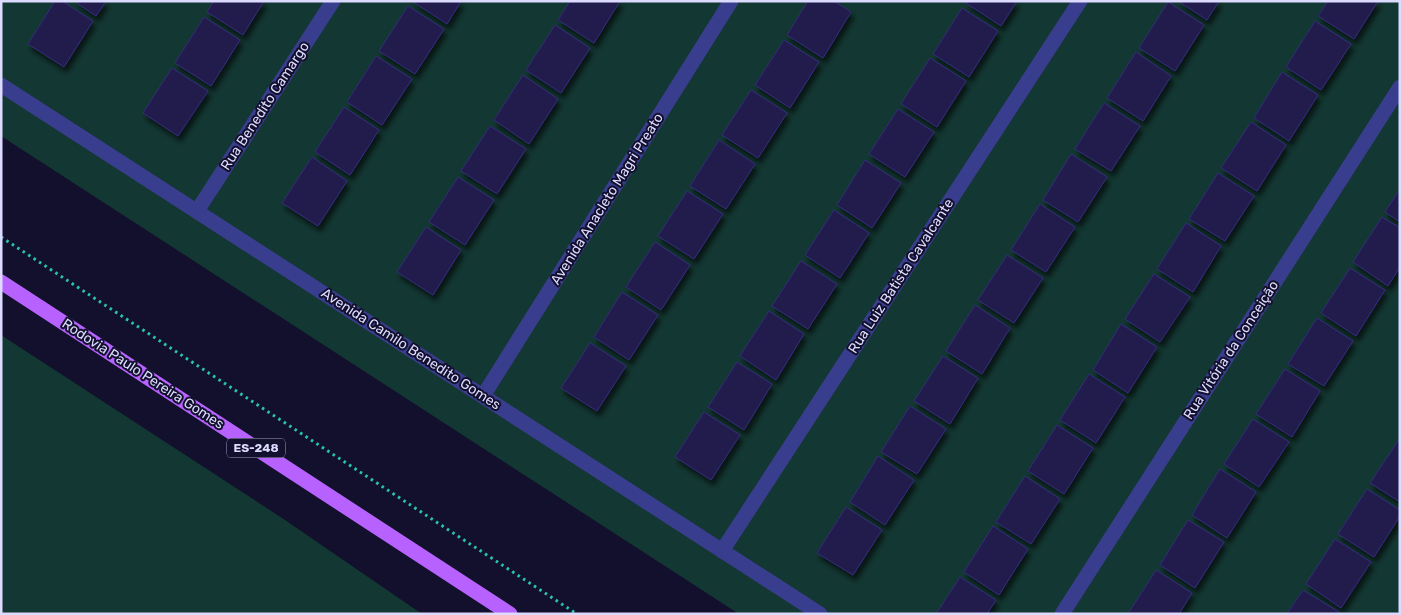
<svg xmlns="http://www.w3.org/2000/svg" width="1401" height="615" font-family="Rubik,sans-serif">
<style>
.green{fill:#133732}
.building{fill:#211b4e;stroke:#352c7b;filter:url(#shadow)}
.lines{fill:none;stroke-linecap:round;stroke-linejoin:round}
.path{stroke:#2ac4ad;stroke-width:3;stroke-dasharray:2.5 4;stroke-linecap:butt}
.minor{stroke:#393d8d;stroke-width:15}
.major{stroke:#b762ff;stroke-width:15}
.labels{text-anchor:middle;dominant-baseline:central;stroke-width:4;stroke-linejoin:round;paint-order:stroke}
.shield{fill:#12102c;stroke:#9f9ec0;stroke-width:1}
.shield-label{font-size:12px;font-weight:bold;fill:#dcdbff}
.street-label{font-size:14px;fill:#dcdbff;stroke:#12102c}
</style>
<defs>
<filter id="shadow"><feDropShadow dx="3" dy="5.5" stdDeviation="2.5" flood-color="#0009"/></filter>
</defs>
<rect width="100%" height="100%" fill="#12102c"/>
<!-- green -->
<g class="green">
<path d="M 1,1 L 1400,1 L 1400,614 L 739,614 L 1,136 Z"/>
<path d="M 1,335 L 285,520 L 422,614 L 1,614 Z"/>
</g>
<!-- building -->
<g class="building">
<path d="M 55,1 L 62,1 L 93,21 L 64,67 L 28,44 Z"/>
<path d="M 74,1 L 106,1 L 96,16 Z"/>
<path d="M 214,1 L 264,1 L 243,35 L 207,12 Z"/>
<path d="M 412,1 L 461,1 L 447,24 Z"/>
<path d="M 570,1 L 620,1 L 594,43 L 558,20 Z"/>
<path d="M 808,1 L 834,1 L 851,12 L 823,58 L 787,35 Z"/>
<path d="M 967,1 L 1017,1 L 1001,26 L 966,3 Z"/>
<path d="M 1178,1 L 1219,1 L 1207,20 Z"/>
<path d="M 1328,1 L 1378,1 L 1354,39 L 1318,16 Z"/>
<path d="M 1168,2 L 1204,25 L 1175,71 L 1139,48 Z"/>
<path d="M 408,6 L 444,29 L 415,74 L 379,51 Z"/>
<path d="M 962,8 L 998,31 L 969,77 L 933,54 Z"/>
<path d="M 204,17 L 240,40 L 211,86 L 175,63 Z"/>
<path d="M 1315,21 L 1351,44 L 1321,90 L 1286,67 Z"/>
<path d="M 555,25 L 590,48 L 561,93 L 526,70 Z"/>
<path d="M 784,40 L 819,62 L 790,108 L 755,85 Z"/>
<path d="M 1136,52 L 1171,76 L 1143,121 L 1107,98 Z"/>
<path d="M 376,56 L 412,79 L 382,125 L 347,102 Z"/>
<path d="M 930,58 L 966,81 L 937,127 L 901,104 Z"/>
<path d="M 172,68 L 208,91 L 178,136 L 143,113 Z"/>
<path d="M 1282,72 L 1318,95 L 1289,141 L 1254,118 Z"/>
<path d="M 523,75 L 558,99 L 529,144 L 494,120 Z"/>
<path d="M 751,90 L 787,113 L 758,158 L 722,135 Z"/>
<path d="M 1104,103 L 1140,126 L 1111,171 L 1075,149 Z"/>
<path d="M 344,107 L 379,130 L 350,175 L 315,152 Z"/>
<path d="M 898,109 L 934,132 L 905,177 L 869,154 Z"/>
<path d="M 1251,122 L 1286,145 L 1257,191 L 1221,168 Z"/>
<path d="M 490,126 L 526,149 L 497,194 L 461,171 Z"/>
<path d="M 719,140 L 755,164 L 726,209 L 690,186 Z"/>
<path d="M 1071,154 L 1107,177 L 1078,222 L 1043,200 Z"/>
<path d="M 312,157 L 347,181 L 318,226 L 282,203 Z"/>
<path d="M 865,160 L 901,183 L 872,228 L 837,205 Z"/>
<path d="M 1218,173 L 1254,196 L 1225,241 L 1189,219 Z"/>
<path d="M 458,177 L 494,200 L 465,245 L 429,222 Z"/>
<path d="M 1400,189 L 1400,222 L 1385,212 Z"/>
<path d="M 687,191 L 723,214 L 694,259 L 658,236 Z"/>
<path d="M 1040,204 L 1075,227 L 1046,272 L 1011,250 Z"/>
<path d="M 834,210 L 869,233 L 840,278 L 805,255 Z"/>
<path d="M 1382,217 L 1400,228 L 1400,267 L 1388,286 L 1353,262 Z"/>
<path d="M 1186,223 L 1221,246 L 1193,292 L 1157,269 Z"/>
<path d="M 426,227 L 461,250 L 433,295 L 397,272 Z"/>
<path d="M 655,242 L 690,265 L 661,310 L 626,287 Z"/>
<path d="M 1007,255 L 1043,278 L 1014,323 L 978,300 Z"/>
<path d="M 801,261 L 837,284 L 808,329 L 772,306 Z"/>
<path d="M 1350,268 L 1385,290 L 1356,336 L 1321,313 Z"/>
<path d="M 1154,274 L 1190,297 L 1160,342 L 1125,319 Z"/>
<path d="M 622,292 L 658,315 L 629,360 L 594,337 Z"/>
<path d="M 975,305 L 1010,328 L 982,374 L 946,351 Z"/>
<path d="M 769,311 L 804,334 L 776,380 L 740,356 Z"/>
<path d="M 1317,318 L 1353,341 L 1324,386 L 1288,364 Z"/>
<path d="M 1121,324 L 1157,347 L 1128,393 L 1093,370 Z"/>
<path d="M 590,343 L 626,366 L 597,411 L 561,388 Z"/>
<path d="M 943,356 L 978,378 L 950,424 L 914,401 Z"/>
<path d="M 737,362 L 772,384 L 744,430 L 708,407 Z"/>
<path d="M 1285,369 L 1320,391 L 1292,437 L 1256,414 Z"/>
<path d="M 1089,374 L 1125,397 L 1096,443 L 1060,420 Z"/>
<path d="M 910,406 L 946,429 L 917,474 L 881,452 Z"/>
<path d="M 704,412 L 740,435 L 711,480 L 675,457 Z"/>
<path d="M 1253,419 L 1289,442 L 1259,487 L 1224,464 Z"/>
<path d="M 1057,425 L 1093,448 L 1064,494 L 1028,471 Z"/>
<path d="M 1400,438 L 1400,502 L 1370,483 Z"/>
<path d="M 878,456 L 914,480 L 885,525 L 850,502 Z"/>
<path d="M 1220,469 L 1256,492 L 1227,538 L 1192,515 Z"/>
<path d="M 1025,476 L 1060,499 L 1031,544 L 996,522 Z"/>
<path d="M 1367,489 L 1400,510 L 1400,516 L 1374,557 L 1338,534 Z"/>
<path d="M 846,507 L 882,530 L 853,575 L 817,553 Z"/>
<path d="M 1188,520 L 1224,542 L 1195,588 L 1160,565 Z"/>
<path d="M 993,526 L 1028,549 L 999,595 L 964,572 Z"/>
<path d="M 1335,539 L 1371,562 L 1341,608 L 1306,584 Z"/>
<path d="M 1156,570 L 1192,593 L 1179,614 L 1128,614 Z"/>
<path d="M 960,577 L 996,600 L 987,614 L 936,614 Z"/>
<path d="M 1303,590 L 1339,612 L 1338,614 L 1287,614 Z"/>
</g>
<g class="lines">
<!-- path -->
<path class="path" d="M 1,237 L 577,614"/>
<!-- minor -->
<g class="minor">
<path d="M 1,85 L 820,614"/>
<path d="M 197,211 L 333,1"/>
<path d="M 483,396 L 731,1"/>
<path d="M 722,551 L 1080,1"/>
<path d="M 1062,614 L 1400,87"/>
</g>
<!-- major -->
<path class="major" d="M 1,282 L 510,614"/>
</g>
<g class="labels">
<!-- shield labels -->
<rect class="shield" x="227" y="438.5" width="58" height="19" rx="4"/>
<g class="shield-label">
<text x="256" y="448">ES-248</text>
</g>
<!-- street labels -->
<g class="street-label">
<text transform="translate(265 106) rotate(-57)">Rua Benedito Camargo</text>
<text transform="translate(607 199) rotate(-58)">Avenida Anacleto Magri Preato</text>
<text transform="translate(901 276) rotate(-57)">Rua Luiz Batista Cavalcante</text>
<text transform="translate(411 349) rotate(33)">Avenida Camilo Benedito Gomes</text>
<text transform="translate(1231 350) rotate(-57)">Rua Vitória da Conceição</text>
<text transform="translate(143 374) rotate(33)">Rodovia Paulo Pereira Gomes</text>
</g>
</g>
<!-- border -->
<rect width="1401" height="615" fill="none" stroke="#dcdbff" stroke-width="5"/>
</svg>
